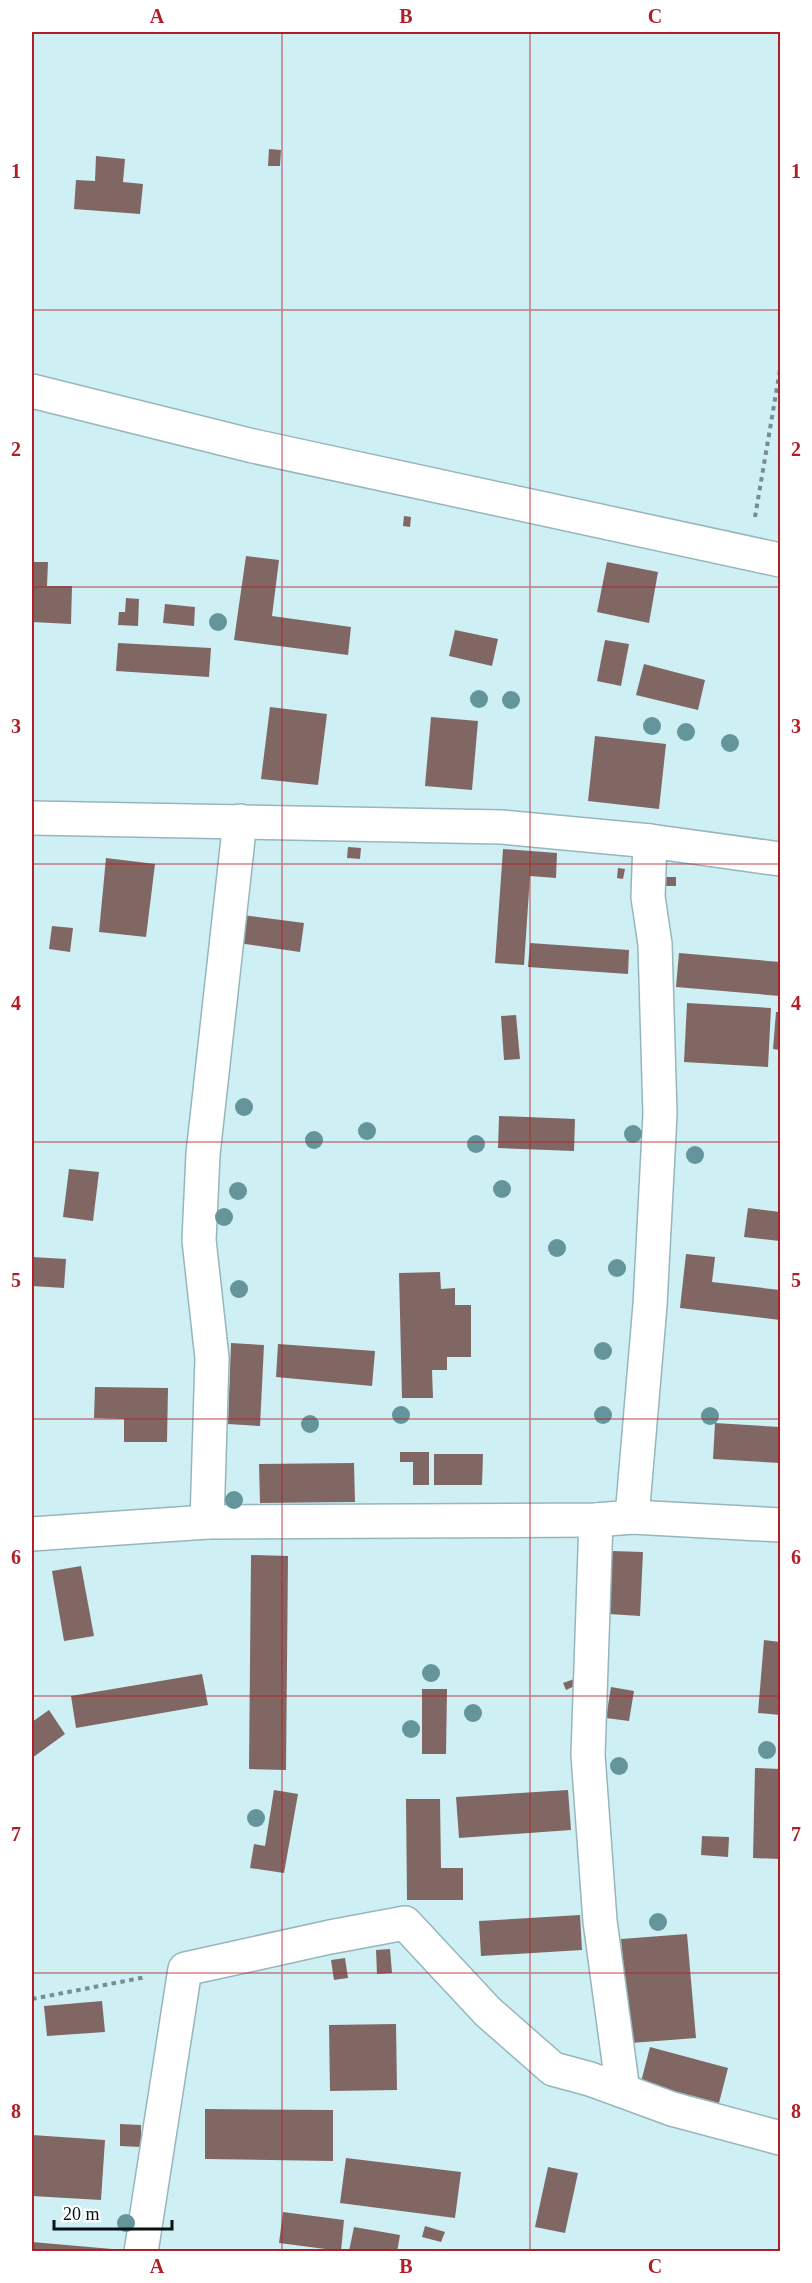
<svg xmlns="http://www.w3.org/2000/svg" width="812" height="2283" font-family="Georgia,serif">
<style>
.building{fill:#816764}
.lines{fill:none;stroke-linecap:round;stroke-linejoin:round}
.minor-casing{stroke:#97b6bb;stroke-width:36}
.path{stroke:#768d91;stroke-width:4;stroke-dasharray:4.5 4.5;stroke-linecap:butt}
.minor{stroke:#fff;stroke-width:33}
.tree{fill:#64959b}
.grid{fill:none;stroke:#b01e27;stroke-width:1.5;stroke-opacity:0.55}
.neatline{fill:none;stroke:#b01e27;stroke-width:2}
.grid-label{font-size:20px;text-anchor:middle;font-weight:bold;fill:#b01e27}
</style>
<rect width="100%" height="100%" fill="#ceeff4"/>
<!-- building -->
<g class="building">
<path d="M 269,149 L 281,150 L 280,166 L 268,166 Z"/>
<path d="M 96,156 L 125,159 L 123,182 L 143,184 L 140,214 L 74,209 L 76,180 L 95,181 Z"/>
<path d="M 404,516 L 411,517 L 410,527 L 403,526 Z"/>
<path d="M 246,556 L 279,560 L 272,616 L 351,627 L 348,655 L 234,640 Z"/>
<path d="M 32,562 L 48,562 L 47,586 L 72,586 L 71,624 L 32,622 Z"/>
<path d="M 607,562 L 658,572 L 649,623 L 597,612 Z"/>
<path d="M 126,598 L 139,599 L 138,626 L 118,625 L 119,612 L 125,612 Z"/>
<path d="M 165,604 L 195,607 L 194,626 L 163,623 Z"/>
<path d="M 455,630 L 498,639 L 492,666 L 449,656 Z"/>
<path d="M 605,640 L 629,644 L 621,686 L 597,681 Z"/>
<path d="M 118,643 L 211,648 L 209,677 L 116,671 Z"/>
<path d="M 644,664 L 705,680 L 698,710 L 636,695 Z"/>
<path d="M 270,707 L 327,714 L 318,785 L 261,779 Z"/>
<path d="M 431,717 L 478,721 L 472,790 L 425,786 Z"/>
<path d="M 595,736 L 666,744 L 659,809 L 588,801 Z"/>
<path d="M 348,847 L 361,848 L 360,859 L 347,858 Z"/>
<path d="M 503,849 L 557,853 L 556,878 L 530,876 L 524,965 L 495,963 Z"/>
<path d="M 106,858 L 155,864 L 146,937 L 99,932 Z"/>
<path d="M 618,868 L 625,869 L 623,879 L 617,878 Z"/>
<rect x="664" y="877" width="12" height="9"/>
<path d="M 235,914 L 304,923 L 300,952 L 231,942 Z"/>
<path d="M 52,926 L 73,928 L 70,952 L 49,949 Z"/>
<path d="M 530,943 L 629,950 L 628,974 L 528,967 Z"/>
<path d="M 679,953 L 780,962 L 780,996 L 676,987 Z"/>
<path d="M 687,1003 L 771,1008 L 768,1067 L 684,1062 Z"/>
<path d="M 776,1012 L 780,1012 L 780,1050 L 773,1049 Z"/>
<path d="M 516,1015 L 520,1059 L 504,1060 L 501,1016 Z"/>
<path d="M 499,1116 L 575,1119 L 574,1151 L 498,1148 Z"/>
<path d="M 69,1169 L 99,1172 L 93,1221 L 63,1217 Z"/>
<path d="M 748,1208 L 780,1212 L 780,1241 L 744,1237 Z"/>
<path d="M 686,1254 L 715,1257 L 712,1282 L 780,1290 L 780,1320 L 680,1308 Z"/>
<path d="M 32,1257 L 66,1259 L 64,1288 L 32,1286 Z"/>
<path d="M 440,1272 L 441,1289 L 455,1288 L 455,1305 L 471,1305 L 471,1357 L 447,1357 L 447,1370 L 432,1370 L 433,1398 L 402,1398 L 399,1273 Z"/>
<path d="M 231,1343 L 264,1345 L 260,1426 L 228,1424 Z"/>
<path d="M 278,1344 L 375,1351 L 372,1386 L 276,1377 Z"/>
<path d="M 95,1387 L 168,1388 L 167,1442 L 124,1442 L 124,1419 L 94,1418 Z"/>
<path d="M 715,1423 L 780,1427 L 780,1463 L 713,1459 Z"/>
<path d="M 400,1452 L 429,1452 L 429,1485 L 413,1485 L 413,1462 L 400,1462 Z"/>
<path d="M 434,1454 L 483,1454 L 482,1485 L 434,1485 Z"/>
<path d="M 354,1463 L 355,1502 L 260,1503 L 259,1464 Z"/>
<path d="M 612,1551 L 643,1552 L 640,1616 L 609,1614 Z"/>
<path d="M 251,1555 L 288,1556 L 286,1770 L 249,1769 Z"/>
<path d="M 81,1566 L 94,1636 L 64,1641 L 52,1571 Z"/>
<path d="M 764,1640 L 780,1642 L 780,1715 L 758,1713 Z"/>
<path d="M 202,1674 L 208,1705 L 76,1728 L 71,1696 Z"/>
<path d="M 577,1678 L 579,1684 L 566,1690 L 563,1683 Z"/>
<path d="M 611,1687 L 634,1691 L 629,1721 L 606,1718 Z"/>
<path d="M 422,1689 L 447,1689 L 446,1754 L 422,1754 Z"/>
<path d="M 49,1710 L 65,1734 L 32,1758 L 32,1722 Z"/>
<path d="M 755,1768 L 780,1769 L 780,1859 L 753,1858 Z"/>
<path d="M 274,1790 L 298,1794 L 284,1873 L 250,1868 L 254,1844 L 265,1846 Z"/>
<path d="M 568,1790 L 571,1830 L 459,1838 L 456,1797 Z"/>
<path d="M 406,1799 L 440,1799 L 441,1868 L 463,1868 L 463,1900 L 407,1900 Z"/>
<path d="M 702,1836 L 729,1837 L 728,1857 L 701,1855 Z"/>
<path d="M 580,1915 L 582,1950 L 481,1956 L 479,1921 Z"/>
<path d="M 687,1934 L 696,2038 L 631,2043 L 621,1939 Z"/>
<path d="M 390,1949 L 392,1973 L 377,1974 L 376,1950 Z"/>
<path d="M 345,1958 L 348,1978 L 334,1980 L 331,1960 Z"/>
<path d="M 102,2001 L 105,2032 L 47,2036 L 44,2006 Z"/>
<path d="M 396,2024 L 397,2090 L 330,2091 L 329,2025 Z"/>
<path d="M 650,2047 L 728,2068 L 719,2103 L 641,2082 Z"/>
<path d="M 205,2109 L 333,2110 L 333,2161 L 205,2159 Z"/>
<path d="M 120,2124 L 141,2125 L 141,2147 L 120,2146 Z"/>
<path d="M 32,2135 L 105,2140 L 101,2200 L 32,2196 Z"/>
<path d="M 346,2158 L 461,2172 L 455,2218 L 340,2203 Z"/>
<path d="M 548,2167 L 578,2173 L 565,2233 L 535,2227 Z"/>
<path d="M 283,2212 L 344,2220 L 341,2251 L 279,2243 Z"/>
<path d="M 425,2226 L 445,2232 L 441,2242 L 422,2237 Z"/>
<path d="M 354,2227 L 400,2235 L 397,2252 L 349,2251 Z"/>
<path d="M 32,2242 L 112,2249 L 112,2252 L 32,2252 Z"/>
</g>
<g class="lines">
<!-- minor casing -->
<g class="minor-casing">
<g id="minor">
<path d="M 32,391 L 253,446 L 780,560"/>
<path d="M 32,818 L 502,827 L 650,841 L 780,859"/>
<path d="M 240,821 L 203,1154 L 199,1240 L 212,1358 L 207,1522 L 596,1520 L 632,1517 L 780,1525"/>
<path d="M 632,1517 L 650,1305 L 660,1114 L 655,944 L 648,897 L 650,841"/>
<path d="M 596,1520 L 588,1755 L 600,1921 L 623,2091 L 672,2109 L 780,2138"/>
<path d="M 32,1534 L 207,1522"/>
<path d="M 141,2252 L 185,1969 L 330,1937 L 405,1923 L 488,2012 L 553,2069 L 590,2079 L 623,2091"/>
</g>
</g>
<!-- path -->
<g class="path">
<path d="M 755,517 L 780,370"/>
<path d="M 32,1999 L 146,1977"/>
</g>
<!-- minor -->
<use href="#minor" class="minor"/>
</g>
<!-- trees -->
<g class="tree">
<circle cx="218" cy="622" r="9"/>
<circle cx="479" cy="699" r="9"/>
<circle cx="511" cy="700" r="9"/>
<circle cx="652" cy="726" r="9"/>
<circle cx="686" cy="732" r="9"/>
<circle cx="730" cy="743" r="9"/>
<circle cx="244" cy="1107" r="9"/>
<circle cx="367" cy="1131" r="9"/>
<circle cx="633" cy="1134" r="9"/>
<circle cx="314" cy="1140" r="9"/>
<circle cx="476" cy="1144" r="9"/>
<circle cx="695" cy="1155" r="9"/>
<circle cx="502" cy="1189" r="9"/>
<circle cx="238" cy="1191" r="9"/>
<circle cx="224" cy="1217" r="9"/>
<circle cx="557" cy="1248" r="9"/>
<circle cx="617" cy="1268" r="9"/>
<circle cx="239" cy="1289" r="9"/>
<circle cx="603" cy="1351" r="9"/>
<circle cx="401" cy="1415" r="9"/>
<circle cx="603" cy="1415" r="9"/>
<circle cx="710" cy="1416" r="9"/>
<circle cx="310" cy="1424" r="9"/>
<circle cx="234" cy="1500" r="9"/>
<circle cx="431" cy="1673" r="9"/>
<circle cx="473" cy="1713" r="9"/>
<circle cx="411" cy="1729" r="9"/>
<circle cx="767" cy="1750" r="9"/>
<circle cx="619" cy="1766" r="9"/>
<circle cx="256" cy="1818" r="9"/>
<circle cx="658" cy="1922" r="9"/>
<circle cx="126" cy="2223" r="9"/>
</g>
<!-- grid -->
<path class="grid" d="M 282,32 L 282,2252M 530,32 L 530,2252M 32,310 L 780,310M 32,587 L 780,587M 32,864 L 780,864M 32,1142 L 780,1142M 32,1419 L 780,1419M 32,1696 L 780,1696M 32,1973 L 780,1973"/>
<!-- border -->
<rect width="812" height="2283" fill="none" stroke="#ffffff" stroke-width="66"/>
<!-- scale -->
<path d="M54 2220v9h118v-9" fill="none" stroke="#071214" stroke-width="3"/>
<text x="63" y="2220" font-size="18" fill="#071214" stroke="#ffffff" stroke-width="4.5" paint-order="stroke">20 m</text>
<rect x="33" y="33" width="746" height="2217" class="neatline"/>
<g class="grid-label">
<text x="157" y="23">A</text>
<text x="406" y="23">B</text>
<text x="655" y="23">C</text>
<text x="16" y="178">1</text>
<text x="796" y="178">1</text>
<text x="16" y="456">2</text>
<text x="796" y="456">2</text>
<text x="16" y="733">3</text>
<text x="796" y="733">3</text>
<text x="16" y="1010">4</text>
<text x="796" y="1010">4</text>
<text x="16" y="1287">5</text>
<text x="796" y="1287">5</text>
<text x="16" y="1564">6</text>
<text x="796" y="1564">6</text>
<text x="16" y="1841">7</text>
<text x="796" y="1841">7</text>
<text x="16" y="2118">8</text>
<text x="796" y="2118">8</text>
<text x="157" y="2273">A</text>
<text x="406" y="2273">B</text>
<text x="655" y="2273">C</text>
</g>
</svg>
